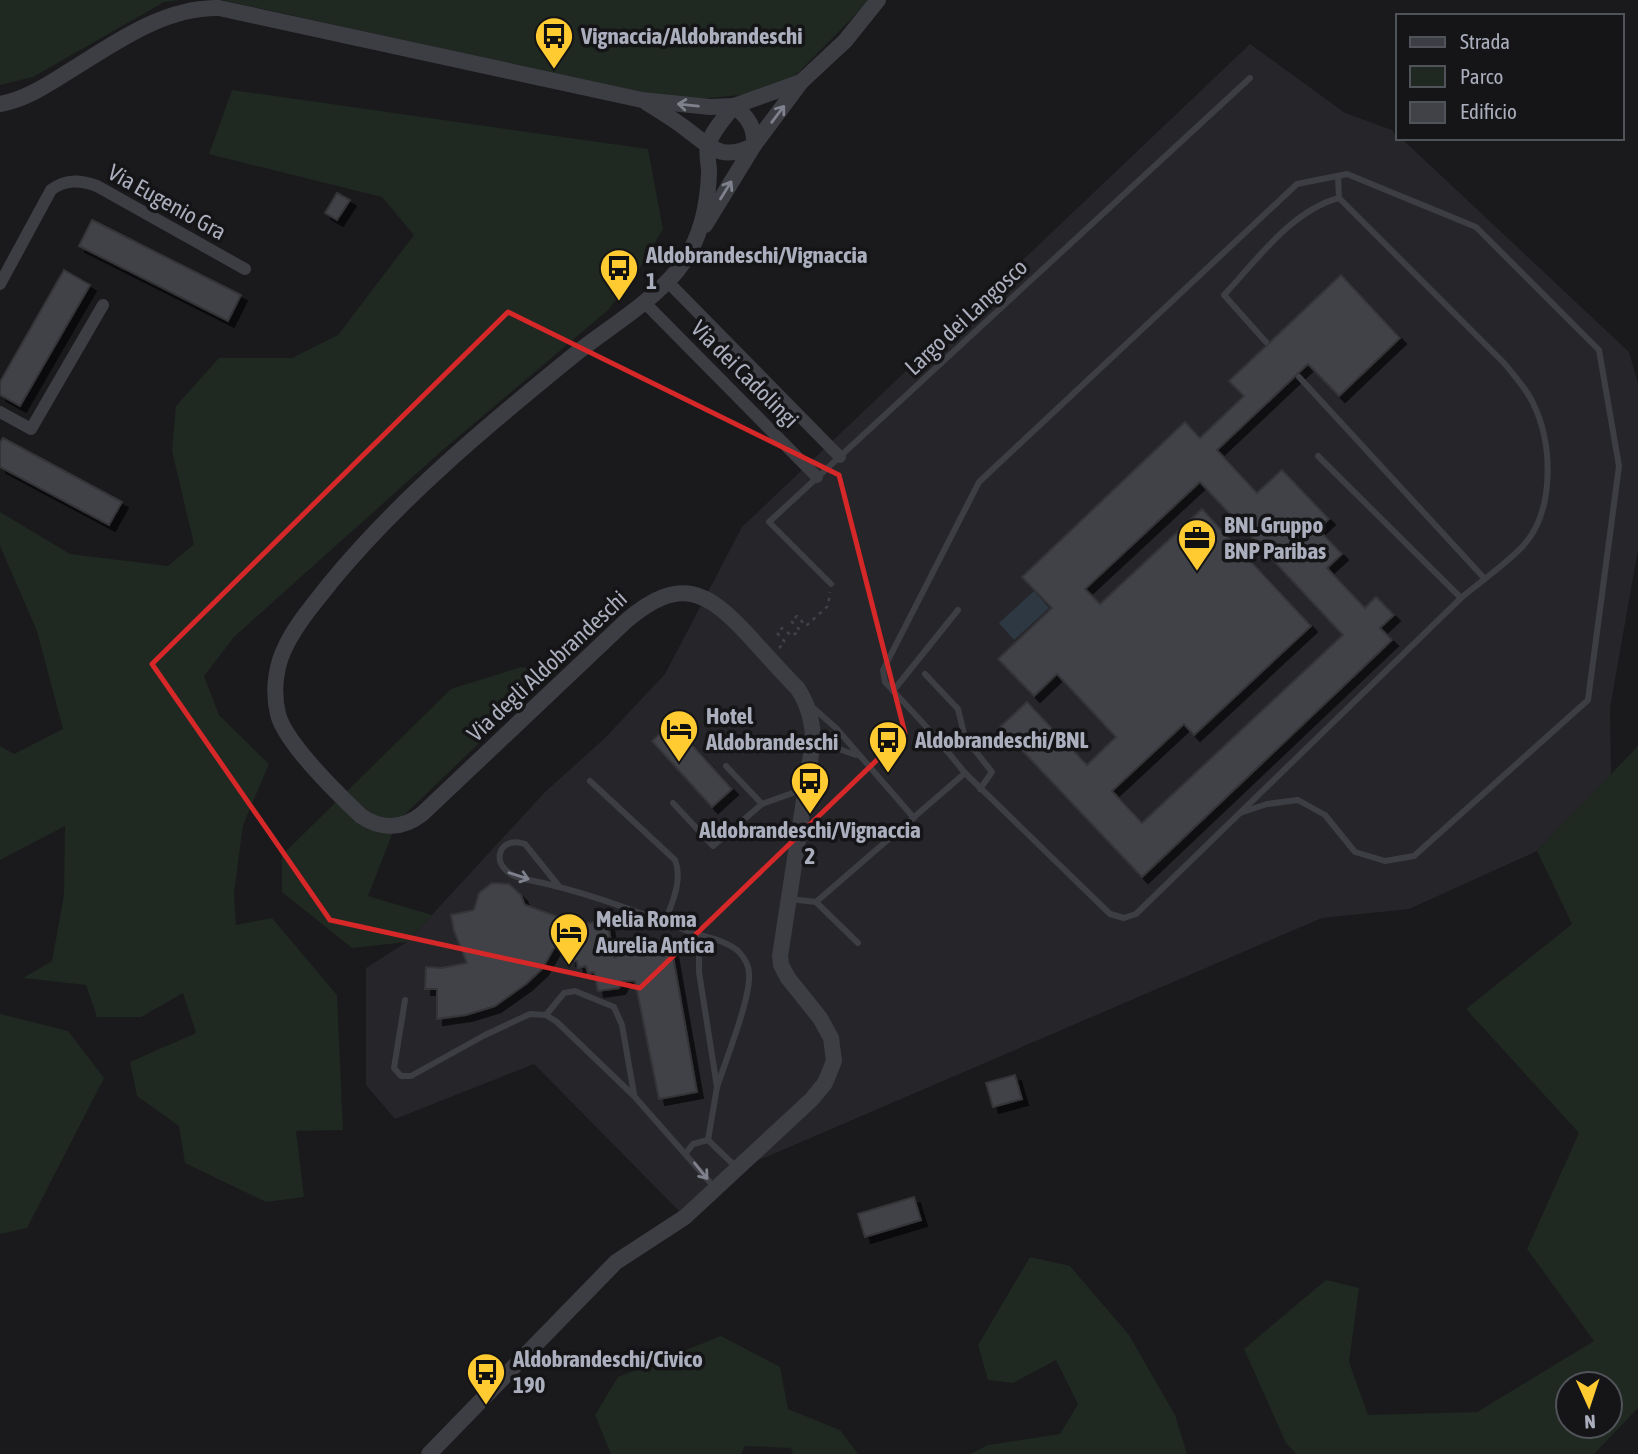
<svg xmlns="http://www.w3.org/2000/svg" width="1638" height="1454" font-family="'Asap Condensed',sans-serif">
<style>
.built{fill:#26262a}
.green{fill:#1f2821;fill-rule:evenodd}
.water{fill:#2e3842}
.building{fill:#414247;stroke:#343439;stroke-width:2;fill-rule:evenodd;filter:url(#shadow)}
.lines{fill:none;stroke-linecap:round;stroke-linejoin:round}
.path{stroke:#404249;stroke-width:2.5;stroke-dasharray:3.5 5;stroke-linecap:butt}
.service{stroke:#3d3d44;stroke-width:6}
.minor{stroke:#3d3d44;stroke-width:12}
.tertiary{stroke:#3d3d44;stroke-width:16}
.oneway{stroke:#7f818d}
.marked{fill:none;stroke:#d62828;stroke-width:5;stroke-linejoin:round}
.labels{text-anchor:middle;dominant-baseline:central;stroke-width:7;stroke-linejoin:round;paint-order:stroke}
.poi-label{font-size:23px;font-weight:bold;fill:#abafbd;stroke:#151518;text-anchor:start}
.street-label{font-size:23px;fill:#abafbd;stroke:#151518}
</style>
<defs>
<filter id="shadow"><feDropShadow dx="6" dy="6" stdDeviation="0" flood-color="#0009"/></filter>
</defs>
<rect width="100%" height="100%" fill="#1a1a1d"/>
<!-- built -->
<path class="built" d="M 1250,44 L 1345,113 L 1392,130 L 1398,138 L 1401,138 L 1629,352 L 1638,383 L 1638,549 L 1610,708 L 1611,775 L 1537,851 L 1409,909 L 1322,918 L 738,1169 L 685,1217 L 534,1064 L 395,1119 L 366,1085 L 366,968 L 407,942 L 545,792 L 605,738 L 665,674 L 742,527 Z"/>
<!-- green -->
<g class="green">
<path d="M 0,0 L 179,0 L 164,2 L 33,77 L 0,85 Z"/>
<path d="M 222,0 L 870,0 L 790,81 L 752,94 L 698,99 L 634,91 Z"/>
<path d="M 232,90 L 648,149 L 663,229 L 638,271 L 608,310 L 445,448 L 234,637 L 204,676 L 219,715 L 269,764 L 243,825 L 234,893 L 236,925 L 272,918 L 337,995 L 343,1130 L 296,1131 L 304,1197 L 266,1202 L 185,1163 L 179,1126 L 137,1096 L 130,1062 L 196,1033 L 183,993 L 141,1017 L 97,1017 L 86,985 L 23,978 L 52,961 L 64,895 L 65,826 L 0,860 L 0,746 L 14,754 L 63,729 L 37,631 L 0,546 L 0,512 L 70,554 L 168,566 L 194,544 L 172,451 L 176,406 L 219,358 L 292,358 L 338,335 L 414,235 L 382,197 L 209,154 Z"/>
<path d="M 521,667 L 554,671 L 397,822 L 368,896 L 432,915 L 407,942 L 352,948 L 282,892 L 282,855 L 451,689 Z"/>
<path d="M 1638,746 L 1638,1408 L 1594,1454 L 1296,1454 L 1286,1443 L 1244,1349 L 1326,1280 L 1359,1288 L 1349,1362 L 1368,1415 L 1477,1412 L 1594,1341 L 1527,1249 L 1579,1133 L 1466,1009 L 1572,924 L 1537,851 ZM 1568,1384 L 1610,1384 L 1610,1426 L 1568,1426 Z"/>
<path d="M 0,1014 L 68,1031 L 104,1078 L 27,1228 L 0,1234 Z"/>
<path d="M 1030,1257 L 1070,1266 L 1129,1335 L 1175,1415 L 1187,1454 L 970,1454 L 988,1445 L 1060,1434 L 1078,1404 L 1056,1360 L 1013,1383 L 988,1380 L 978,1345 Z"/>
<path d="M 721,1336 L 780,1367 L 788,1409 L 840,1430 L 858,1454 L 793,1454 L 791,1448 L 745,1446 L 741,1454 L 611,1454 L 595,1415 L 618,1377 Z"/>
</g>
<!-- water -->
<path class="water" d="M 1034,591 L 1049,608 L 1014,640 L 999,623 Z"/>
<!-- building -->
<g class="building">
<path d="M 337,193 L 350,200 L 337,220 L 325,213 Z"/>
<path d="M 92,220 L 241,295 L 228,321 L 79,246 Z"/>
<path d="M 64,270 L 90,285 L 20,406 L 0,395 L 0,382 Z"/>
<path d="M 1341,275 L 1400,338 L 1339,396 L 1308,364 L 1217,450 L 1257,493 L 1282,470 L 1329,519 L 1318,529 L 1342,554 L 1327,568 L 1365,608 L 1376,597 L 1394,615 L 1380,628 L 1392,640 L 1142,877 L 1000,727 L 1027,702 L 1087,765 L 1116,737 L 1057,674 L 1034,696 L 998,659 L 1052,608 L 1022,577 L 1185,422 L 1200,438 L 1244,396 L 1229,381 ZM 1200,482 L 1343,635 L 1142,823 L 1112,791 L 1184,724 L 1194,735 L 1311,626 L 1202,509 L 1100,604 L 1085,589 Z"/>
<path d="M 3,438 L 122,502 L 109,525 L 0,467 L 0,443 Z"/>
<path d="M 672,723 L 732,789 L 712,807 L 652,741 Z"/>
<path d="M 492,883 L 509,884 L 521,895 L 525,905 L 581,925 L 607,919 L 614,957 L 671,945 L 697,1092 L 659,1099 L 635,981 L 623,981 L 619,988 L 598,991 L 594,972 L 588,973 L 586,966 L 578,968 L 577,961 L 570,960 L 572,948 L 557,943 L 542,969 L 526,984 L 495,1006 L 466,1015 L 437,1019 L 437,989 L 425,989 L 426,967 L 442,968 L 467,963 L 454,931 L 451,915 L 474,910 L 479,893 Z"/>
<path d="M 1015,1075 L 1022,1099 L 993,1107 L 986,1083 Z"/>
<path d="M 914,1197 L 921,1220 L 865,1237 L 858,1214 Z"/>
</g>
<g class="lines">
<!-- path -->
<path class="path" d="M 779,648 L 785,642 L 777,633 L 782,628 L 792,636 L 800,630 L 791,621 L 797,616 L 806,626 L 828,606 L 830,592"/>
<!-- service -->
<g class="service">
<path d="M 1338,176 L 1339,198 L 1505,364 C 1515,377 1526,388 1533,403 C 1553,444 1555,511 1523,546 C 1505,565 1481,581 1461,598"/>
<path d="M 1266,342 L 1224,295 C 1256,261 1292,210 1339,198"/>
<path d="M 1299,377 L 1484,578"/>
<path d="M 831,584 L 769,522 L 1250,78"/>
<path d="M 925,674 L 958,709 L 965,738 L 992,772 L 980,789"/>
<path d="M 893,691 L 958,610"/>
<path d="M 811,706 L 836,728 L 914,818"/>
<path d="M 812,751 L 836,748 L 856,755"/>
<path d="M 726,766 L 762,804"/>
<path d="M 965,773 L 933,734 L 885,682 L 883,670 L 979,482 L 1297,184 L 1347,174 L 1476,227 L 1599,350 L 1619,466 L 1588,700 L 1414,856 L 1385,861 L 1355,852 L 1325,815 L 1298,800 L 1267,804 L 1240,813"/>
<path d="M 590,781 L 675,860 C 683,880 672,903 665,922"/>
<path d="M 673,803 L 713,846 L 762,804 L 804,789"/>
<path d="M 558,885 L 525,844 C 496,834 487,871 524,879 C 582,890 638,912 693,933 C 706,937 727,941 738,951 C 744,957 749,965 749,974 C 751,998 725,1062 717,1087"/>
<path d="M 790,899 L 816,902 L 965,773 L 1110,914 L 1124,918 L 1136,914 L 1461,598 L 1318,456"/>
<path d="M 816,902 L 858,943"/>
<path d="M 405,1000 L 394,1068 L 401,1076 L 411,1076 L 485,1035 L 530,1014 L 546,1015 L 557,1022 L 634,1096 L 715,1188"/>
<path d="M 546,1015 L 564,993 L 575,991 L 614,1007 L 622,1025 L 634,1094"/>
<path d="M 708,1140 L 717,1087 L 699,972 L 699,953 L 712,940"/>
<path d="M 686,1153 L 693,1144 L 708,1140 L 738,1169"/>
</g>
<!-- minor -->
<g class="minor">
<path d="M 667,281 L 840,457"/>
<path d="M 0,284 L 51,190 C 65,179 80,180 97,186 L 245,269"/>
<path d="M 643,301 L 817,477"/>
<path d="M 0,412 L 31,429 L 103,305"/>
</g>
<!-- tertiary -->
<g class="tertiary">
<path d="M 647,103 C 660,111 673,119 685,128 C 709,146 722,163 754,145"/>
<path d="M 0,104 C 23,100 44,87 63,75 C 111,46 161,7 219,8 L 642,100 L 710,107 L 734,106 L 801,82 L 845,41 L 878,0"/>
<path d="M 734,106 C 748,117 755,127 754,145"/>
<path d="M 705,225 L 754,145 L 801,82"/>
<path d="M 429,1454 L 616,1262 L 685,1217 L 812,1099 L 825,1083 L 834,1061 L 831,1038 L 820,1018 L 788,978 L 781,965 L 780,956 L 813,742 C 813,723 809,706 798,689 C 782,672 766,655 750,637 C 707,590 680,575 626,621 L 422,814 C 403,829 381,830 361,816 C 338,794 285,743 278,714 C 273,694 275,671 283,652 C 294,626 314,604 331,582 C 401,497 489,424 574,355 C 608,328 649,304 677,271 C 699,244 708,207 709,172 C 709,164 706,153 708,146 C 711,132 725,117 734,106"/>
</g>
</g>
<!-- one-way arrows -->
<defs><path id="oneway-shaft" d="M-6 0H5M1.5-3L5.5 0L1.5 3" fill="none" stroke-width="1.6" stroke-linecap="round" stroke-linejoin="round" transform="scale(1.75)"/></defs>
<g class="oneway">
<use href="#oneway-shaft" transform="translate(688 105) rotate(-174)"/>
<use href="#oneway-shaft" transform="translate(778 114) rotate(-53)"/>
<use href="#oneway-shaft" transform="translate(726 190) rotate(-58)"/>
<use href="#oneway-shaft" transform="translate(519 876) rotate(18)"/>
<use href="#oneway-shaft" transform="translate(701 1171) rotate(51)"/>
</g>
<!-- marked area -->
<path class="marked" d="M 508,312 L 839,475 L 905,733 L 640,988 L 330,920 L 152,664 Z"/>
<!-- icons -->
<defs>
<g id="bus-pin" transform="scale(2.0125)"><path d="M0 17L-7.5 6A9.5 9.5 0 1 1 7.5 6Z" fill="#ffcb30" stroke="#151518"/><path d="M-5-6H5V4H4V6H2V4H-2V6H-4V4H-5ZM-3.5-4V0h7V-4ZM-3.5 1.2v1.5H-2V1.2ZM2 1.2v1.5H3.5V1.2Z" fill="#111"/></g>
<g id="office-pin" transform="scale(2.0125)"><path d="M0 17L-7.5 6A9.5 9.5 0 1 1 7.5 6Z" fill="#ffcb30" stroke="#151518"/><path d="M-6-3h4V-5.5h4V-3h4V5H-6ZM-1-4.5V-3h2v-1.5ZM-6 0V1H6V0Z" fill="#111"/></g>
<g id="hotel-pin" transform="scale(2.0125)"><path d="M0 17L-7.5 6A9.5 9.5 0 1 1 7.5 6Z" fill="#ffcb30" stroke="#151518"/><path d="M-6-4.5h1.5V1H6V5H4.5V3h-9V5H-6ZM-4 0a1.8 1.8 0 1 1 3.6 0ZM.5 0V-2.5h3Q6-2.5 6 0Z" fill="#111"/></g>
</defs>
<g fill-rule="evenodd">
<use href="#bus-pin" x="554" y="36"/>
<use href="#bus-pin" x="619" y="268"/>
<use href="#office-pin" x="1197" y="538"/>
<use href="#hotel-pin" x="679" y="729"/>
<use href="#bus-pin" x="888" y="740"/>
<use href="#bus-pin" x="810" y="781"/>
<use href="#hotel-pin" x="569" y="932"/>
<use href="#bus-pin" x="486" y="1372"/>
</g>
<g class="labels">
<!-- poi labels -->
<g class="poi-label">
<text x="581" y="36">Vignaccia/Aldobrandeschi</text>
<text x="646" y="255">Aldobrandeschi/Vignaccia<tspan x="646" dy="26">1</tspan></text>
<text x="1224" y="525">BNL Gruppo<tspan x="1224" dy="26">BNP Paribas</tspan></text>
<text x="706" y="716">Hotel<tspan x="706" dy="26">Aldobrandeschi</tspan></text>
<text x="915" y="740">Aldobrandeschi/BNL</text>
<text x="810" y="830" text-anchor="middle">Aldobrandeschi/Vignaccia<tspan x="810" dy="26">2</tspan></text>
<text x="596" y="919">Melia Roma<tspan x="596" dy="26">Aurelia Antica</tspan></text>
<text x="513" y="1359">Aldobrandeschi/Civico<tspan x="513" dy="26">190</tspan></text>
</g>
<!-- street labels -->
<g class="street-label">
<text transform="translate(167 202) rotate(29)">Via Eugenio Gra</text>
<text transform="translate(966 317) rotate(-43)">Largo dei Langosco</text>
<text transform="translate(745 374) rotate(45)">Via dei Cadolingi</text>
<text transform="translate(547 666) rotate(-43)">Via degli Aldobrandeschi</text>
</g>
</g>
<!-- legend -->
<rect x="1396" y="14" width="228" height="126" fill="#151518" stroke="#51535a" stroke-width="2"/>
<rect x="1410" y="37" width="35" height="10" fill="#3d3d44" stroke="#51535a" stroke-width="2"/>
<text x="1460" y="49" font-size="21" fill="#abafbd">Strada</text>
<rect x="1410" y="66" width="35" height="21" fill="#1f2821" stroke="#51535a" stroke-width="2"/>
<text x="1460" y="84" font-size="21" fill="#abafbd">Parco</text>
<rect x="1410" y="102" width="35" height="21" fill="#414247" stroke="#51535a" stroke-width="2"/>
<text x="1460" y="119" font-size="21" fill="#abafbd">Edificio</text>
<!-- north arrow -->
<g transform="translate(1589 1405) rotate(177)"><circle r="33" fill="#151518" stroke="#51535a" stroke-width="2"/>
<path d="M0-5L12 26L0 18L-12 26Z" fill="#ffcb30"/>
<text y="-10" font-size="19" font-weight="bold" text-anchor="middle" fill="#abafbd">N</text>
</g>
</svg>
